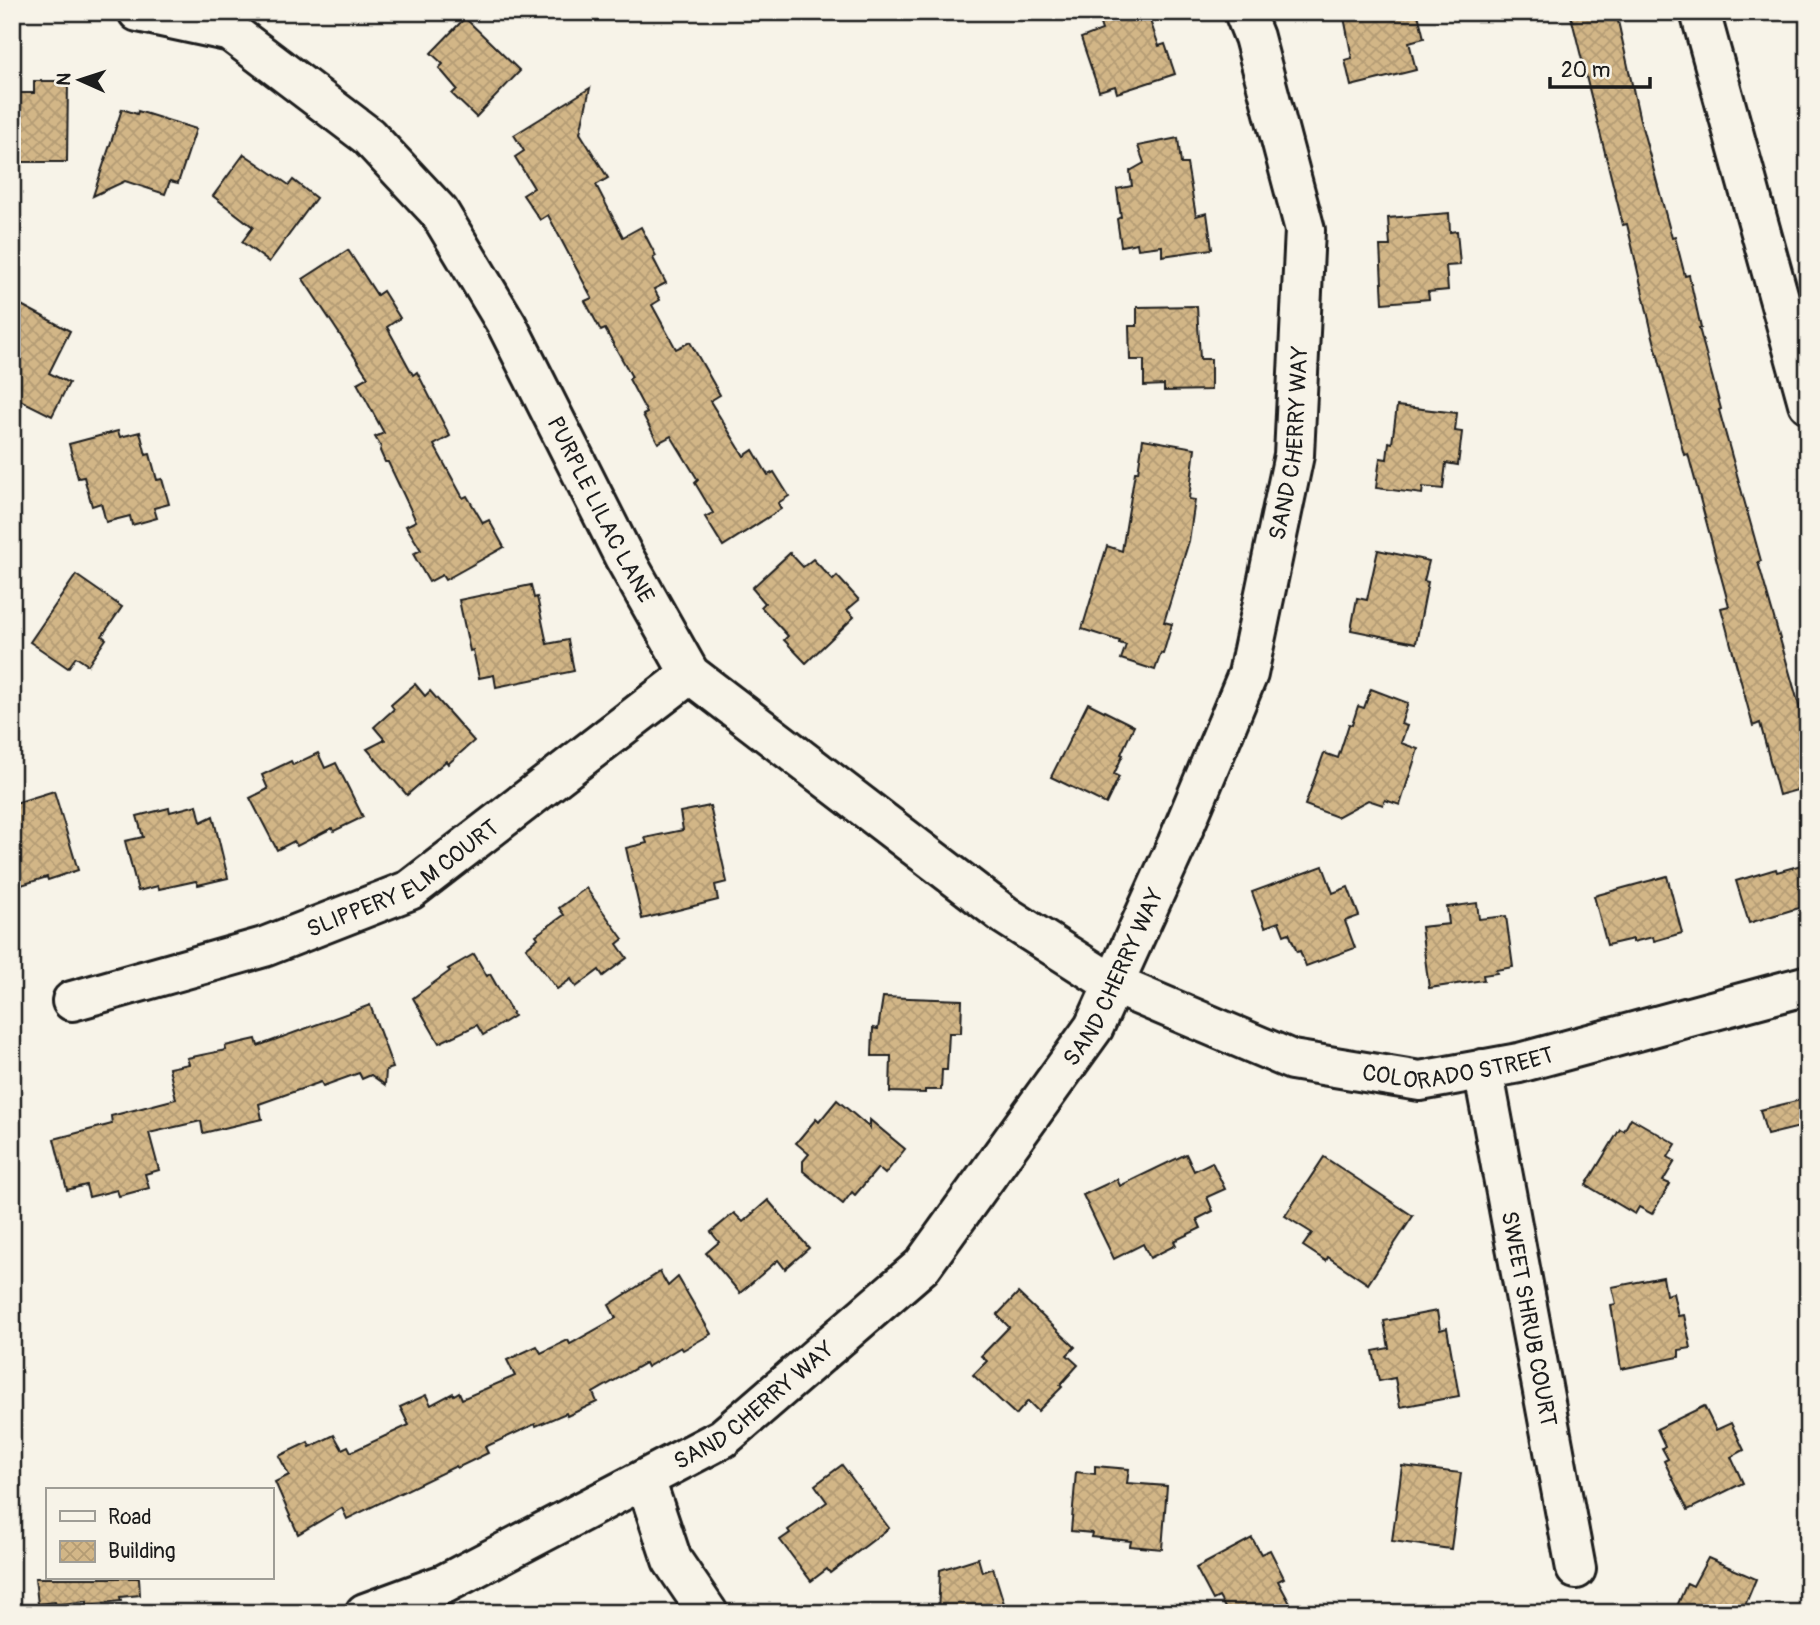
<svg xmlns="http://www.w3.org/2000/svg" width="1820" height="1625" font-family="Pangolin,sans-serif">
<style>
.building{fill:url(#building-cross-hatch);stroke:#1c1c1c;stroke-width:2}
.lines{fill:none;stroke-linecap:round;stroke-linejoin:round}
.minor-casing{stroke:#1c1c1c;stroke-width:44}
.minor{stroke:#f7f3e8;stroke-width:38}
.labels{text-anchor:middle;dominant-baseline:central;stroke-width:5;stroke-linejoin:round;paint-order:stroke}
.street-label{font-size:23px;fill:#1c1c1c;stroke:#f7f3e8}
</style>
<defs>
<pattern id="building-cross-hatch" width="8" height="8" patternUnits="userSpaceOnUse" patternTransform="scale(1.75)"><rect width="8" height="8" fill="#d2b687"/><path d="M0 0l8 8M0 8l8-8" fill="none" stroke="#b49c74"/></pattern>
</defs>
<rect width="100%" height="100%" fill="#f7f3e8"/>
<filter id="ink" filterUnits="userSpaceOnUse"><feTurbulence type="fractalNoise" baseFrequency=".0143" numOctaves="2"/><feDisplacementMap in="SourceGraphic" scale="14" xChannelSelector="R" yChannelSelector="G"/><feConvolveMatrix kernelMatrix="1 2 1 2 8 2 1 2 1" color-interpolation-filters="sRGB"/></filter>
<g filter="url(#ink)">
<!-- building -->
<g class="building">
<path d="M 1096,12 L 1147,12 L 1159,46 L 1165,44 L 1175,74 L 1117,93 L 1115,86 L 1099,91 L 1081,38 L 1102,30 Z"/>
<path d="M 1343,12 L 1397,12 L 1398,18 L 1418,14 L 1424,38 L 1409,42 L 1416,70 L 1351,86 L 1345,60 L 1352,58 Z"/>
<path d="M 1570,12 L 1616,12 L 1639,116 L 1672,238 L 1675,237 L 1685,276 L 1689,275 L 1701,328 L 1699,328 L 1721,409 L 1719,410 L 1761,561 L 1758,562 L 1808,737 L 1808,787 L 1779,795 L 1760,723 L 1753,726 L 1721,608 L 1729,606 L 1688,454 L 1684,455 L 1652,333 L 1627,224 L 1623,225 Z"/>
<path d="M 465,18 L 520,71 L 476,117 L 452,94 L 457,89 L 439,68 L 443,64 L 431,53 Z"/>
<path d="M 34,81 L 68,81 L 67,162 L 12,162 L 12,93 L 34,93 Z"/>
<path d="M 590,88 L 580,133 L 608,178 L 596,185 L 623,237 L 641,227 L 656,256 L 653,258 L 666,283 L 654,289 L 660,300 L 652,305 L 676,349 L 690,342 L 720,395 L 710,401 L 744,456 L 753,450 L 768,475 L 774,472 L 789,496 L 778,503 L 781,509 L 723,546 L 705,517 L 713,513 L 695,483 L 698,480 L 671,436 L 658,443 L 643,415 L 647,413 L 629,379 L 632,377 L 605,329 L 601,331 L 585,301 L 592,298 L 548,215 L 540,220 L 523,195 L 534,188 L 515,157 L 524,151 L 514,135 Z"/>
<path d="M 122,109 L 137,114 L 138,111 L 196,129 L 178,183 L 170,181 L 165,194 L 125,181 L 93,196 Z"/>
<path d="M 1178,138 L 1181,164 L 1187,164 L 1196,216 L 1207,213 L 1212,249 L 1162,256 L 1162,246 L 1138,249 L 1137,243 L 1121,246 L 1117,219 L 1121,217 L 1117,189 L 1132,186 L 1130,171 L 1144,163 L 1138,146 Z"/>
<path d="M 244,154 L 289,185 L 293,180 L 316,198 L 269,262 L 242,242 L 253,227 L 213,196 Z"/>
<path d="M 1449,213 L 1450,232 L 1457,231 L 1460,265 L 1446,266 L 1448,290 L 1428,292 L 1429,299 L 1383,303 L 1380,246 L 1390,246 L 1388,218 Z"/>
<path d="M 348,250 L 377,295 L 383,291 L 400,318 L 387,327 L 413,375 L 417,372 L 450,436 L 434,445 L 463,498 L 467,496 L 483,523 L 489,520 L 504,547 L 445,580 L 442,575 L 429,582 L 413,554 L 421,550 L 406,526 L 416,521 L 388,462 L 385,462 L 380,451 L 381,447 L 375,437 L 384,433 L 357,383 L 368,377 L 303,279 Z"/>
<path d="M 12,300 L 70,331 L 49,373 L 69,383 L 52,416 L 12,396 Z"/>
<path d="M 1197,306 L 1200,359 L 1211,359 L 1211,390 L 1164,391 L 1164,385 L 1144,386 L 1144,360 L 1130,360 L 1129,326 L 1137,326 L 1137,307 Z"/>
<path d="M 1397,406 L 1457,413 L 1455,431 L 1462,432 L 1458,465 L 1446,463 L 1443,489 L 1423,487 L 1422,494 L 1376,488 L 1380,458 L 1387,459 L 1389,442 L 1392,443 Z"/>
<path d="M 118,431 L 120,437 L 140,432 L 146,455 L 150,454 L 157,480 L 162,479 L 169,504 L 154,508 L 157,518 L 132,525 L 130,516 L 106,522 L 101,503 L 92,506 L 84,477 L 78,478 L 69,444 Z"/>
<path d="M 1143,439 L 1195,448 L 1189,499 L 1195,500 L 1189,541 L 1164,622 L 1172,624 L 1163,654 L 1161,653 L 1155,670 L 1121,659 L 1126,645 L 1119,643 L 1120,641 L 1082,629 L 1107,546 L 1122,551 L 1135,472 L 1138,472 Z"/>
<path d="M 1378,550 L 1429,561 L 1424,581 L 1428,582 L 1416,643 L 1351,630 L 1357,598 L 1367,600 Z"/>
<path d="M 790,553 L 803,567 L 813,559 L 833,580 L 837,576 L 859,600 L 847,610 L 854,617 L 806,663 L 784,640 L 788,636 L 761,607 L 765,603 L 752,588 Z"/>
<path d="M 76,575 L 122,607 L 102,636 L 106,639 L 88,665 L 76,657 L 68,668 L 30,642 Z"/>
<path d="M 531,585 L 534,598 L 537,597 L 547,644 L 568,640 L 574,671 L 496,687 L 494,675 L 479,678 L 473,650 L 470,651 L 459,600 Z"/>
<path d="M 415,684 L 425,696 L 430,691 L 474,741 L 448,764 L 446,761 L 407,795 L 367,749 L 385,740 L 374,727 L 394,709 L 391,705 Z"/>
<path d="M 1371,689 L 1408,703 L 1401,724 L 1407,726 L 1401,743 L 1418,749 L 1400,805 L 1385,800 L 1383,805 L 1368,800 L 1337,817 L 1305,805 L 1324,753 L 1338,758 L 1349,724 L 1352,725 L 1358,706 L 1364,708 Z"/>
<path d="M 1088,703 L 1134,726 L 1121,754 L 1123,755 L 1114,774 L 1119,777 L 1106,804 L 1051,777 Z"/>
<path d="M 318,753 L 325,768 L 336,763 L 363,817 L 334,831 L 332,828 L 297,846 L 294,841 L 277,850 L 250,798 L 268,789 L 262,775 L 291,761 L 293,765 Z"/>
<path d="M 54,791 L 78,870 L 48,880 L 47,877 L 12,888 L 12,804 Z"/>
<path d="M 197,805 L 201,822 L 213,816 L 228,878 L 198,885 L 196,881 L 159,889 L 158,886 L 138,891 L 125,841 L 143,837 L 137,816 L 169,808 L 170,812 Z"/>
<path d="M 710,806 L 727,882 L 715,885 L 718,900 L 642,919 L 626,848 L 647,843 L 645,838 L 683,830 L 680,812 Z"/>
<path d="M 1808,863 L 1808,905 L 1749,923 L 1736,881 L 1776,869 L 1777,872 Z"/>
<path d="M 1323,866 L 1333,893 L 1348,887 L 1359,916 L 1345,921 L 1355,948 L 1306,966 L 1300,951 L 1297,952 L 1289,933 L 1284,935 L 1279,922 L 1265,927 L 1252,892 Z"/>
<path d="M 1667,876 L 1682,933 L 1654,941 L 1653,937 L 1633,942 L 1633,939 L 1607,945 L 1594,896 Z"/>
<path d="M 586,888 L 623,939 L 617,944 L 627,958 L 603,976 L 599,970 L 576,987 L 571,979 L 557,989 L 526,948 L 538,938 L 536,935 L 564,915 L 559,908 Z"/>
<path d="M 1477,903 L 1479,919 L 1506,916 L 1513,967 L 1496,970 L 1497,973 L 1483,975 L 1484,980 L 1429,988 L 1421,927 L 1449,924 L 1447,907 Z"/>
<path d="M 474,954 L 487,976 L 490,974 L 514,1016 L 483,1035 L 477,1025 L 439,1043 L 413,998 L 450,971 L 448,969 Z"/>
<path d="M 883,997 L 962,1000 L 961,1033 L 949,1033 L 947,1070 L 942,1070 L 941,1090 L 925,1090 L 925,1093 L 890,1092 L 891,1056 L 872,1056 L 873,1028 L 878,1029 Z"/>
<path d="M 370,1005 L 393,1068 L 386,1070 L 385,1085 L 371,1075 L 362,1079 L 359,1073 L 323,1086 L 321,1082 L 259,1104 L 262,1119 L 203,1133 L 201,1121 L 149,1133 L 159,1170 L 145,1174 L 149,1188 L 119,1196 L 117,1190 L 89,1197 L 86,1185 L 67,1190 L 54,1139 L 112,1124 L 111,1116 L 176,1099 L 169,1068 L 189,1064 L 187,1058 L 226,1050 L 225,1046 L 256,1039 L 258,1046 Z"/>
<path d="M 1808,1098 L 1808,1125 L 1767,1135 L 1760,1110 Z"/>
<path d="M 837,1100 L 870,1128 L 870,1120 L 905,1149 L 885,1174 L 878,1168 L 855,1195 L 852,1192 L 843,1204 L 803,1171 L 803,1161 L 809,1154 L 796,1143 L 816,1119 L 819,1122 Z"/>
<path d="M 1631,1118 L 1676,1144 L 1668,1157 L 1675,1161 L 1663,1181 L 1670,1184 L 1652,1214 L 1639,1207 L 1635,1214 L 1586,1185 L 1620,1129 L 1624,1131 Z"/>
<path d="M 1186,1154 L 1194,1171 L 1212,1162 L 1225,1189 L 1207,1197 L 1213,1211 L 1197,1219 L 1201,1228 L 1174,1241 L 1176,1245 L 1150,1258 L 1143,1244 L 1114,1259 L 1083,1195 L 1117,1179 L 1120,1186 Z"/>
<path d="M 1324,1157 L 1413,1216 L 1368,1284 L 1328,1257 L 1326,1261 L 1303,1246 L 1312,1233 L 1285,1216 Z"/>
<path d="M 768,1200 L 809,1248 L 785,1269 L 778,1260 L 740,1293 L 706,1253 L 719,1242 L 711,1232 L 734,1213 L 743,1222 Z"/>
<path d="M 660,1272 L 668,1286 L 678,1277 L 711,1334 L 683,1350 L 681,1347 L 647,1367 L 645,1363 L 593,1393 L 597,1402 L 567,1416 L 566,1413 L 536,1426 L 535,1424 L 485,1447 L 488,1453 L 457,1468 L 456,1466 L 347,1519 L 342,1508 L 298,1534 L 275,1482 L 289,1475 L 279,1456 L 308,1442 L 310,1447 L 334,1435 L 342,1449 L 348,1446 L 351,1452 L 409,1425 L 400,1407 L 426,1395 L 431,1405 L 453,1393 L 454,1395 L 459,1392 L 462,1399 L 515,1376 L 507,1360 L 537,1346 L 541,1353 L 568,1340 L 570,1344 L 616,1318 L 609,1305 Z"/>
<path d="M 1663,1277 L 1666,1295 L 1673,1293 L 1678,1316 L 1684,1315 L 1691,1348 L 1679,1350 L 1679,1357 L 1621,1369 L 1611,1305 L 1616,1304 L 1612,1287 Z"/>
<path d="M 1018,1293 L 1075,1347 L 1067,1355 L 1078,1365 L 1060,1385 L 1062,1387 L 1038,1411 L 1028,1401 L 1016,1415 L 973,1375 L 987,1361 L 981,1356 L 1009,1327 L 997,1315 Z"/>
<path d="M 1437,1311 L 1440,1330 L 1447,1328 L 1459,1396 L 1400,1407 L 1395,1378 L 1379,1381 L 1373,1351 L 1389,1348 L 1384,1321 Z"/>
<path d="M 1704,1406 L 1716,1430 L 1731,1423 L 1744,1450 L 1731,1457 L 1743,1483 L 1688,1510 L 1664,1461 L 1668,1459 L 1662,1448 L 1665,1446 L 1657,1429 Z"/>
<path d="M 842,1465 L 889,1528 L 830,1573 L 827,1569 L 811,1581 L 780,1540 L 790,1533 L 788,1530 L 827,1502 L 815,1485 Z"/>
<path d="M 1095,1466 L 1129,1469 L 1127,1483 L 1167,1486 L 1162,1549 L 1130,1546 L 1131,1541 L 1091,1537 L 1092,1533 L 1071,1531 L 1076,1472 L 1095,1474 Z"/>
<path d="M 1402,1466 L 1461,1473 L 1451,1549 L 1392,1541 Z"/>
<path d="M 1252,1538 L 1261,1554 L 1270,1550 L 1284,1578 L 1278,1581 L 1295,1613 L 1228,1613 L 1219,1597 L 1213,1600 L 1196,1568 Z"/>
<path d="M 978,1558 L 982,1572 L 993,1568 L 1007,1613 L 938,1613 L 940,1570 Z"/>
<path d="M 1708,1558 L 1756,1579 L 1743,1610 L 1747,1613 L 1674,1613 L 1687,1583 L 1693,1586 Z"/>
<path d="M 35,1578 L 139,1578 L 140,1595 L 120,1597 L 121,1601 L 87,1605 L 87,1601 L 56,1605 L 55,1602 L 38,1604 Z"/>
</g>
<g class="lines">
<!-- minor casing -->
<g class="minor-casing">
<g id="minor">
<path id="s1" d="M 138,12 L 231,32 L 368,136 L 439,212 L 507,325 L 624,557 L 690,674 L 1006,916 L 1113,984 L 1292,1060 L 1420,1081 L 1519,1063 L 1808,985"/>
<path d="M 1700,12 L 1808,403"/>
<path id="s2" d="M 72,1001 L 264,947 L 410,890 L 690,674"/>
<path id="s3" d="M 1483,1069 L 1576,1569"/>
<path d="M 645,1479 L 672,1560 L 708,1613"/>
<path id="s4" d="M 365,1613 L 444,1584 L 723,1438 L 922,1266 L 1094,1027 L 1177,844 L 1248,674 L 1294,455 L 1305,230 L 1254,37 L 1244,12"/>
</g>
</g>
<!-- minor -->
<use href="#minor" class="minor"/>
</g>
</g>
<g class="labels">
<!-- street labels -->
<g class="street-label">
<text stroke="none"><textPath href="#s4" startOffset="1577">SAND CHERRY WAY</textPath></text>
<text stroke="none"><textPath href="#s1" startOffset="710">PURPLE LILAC LANE</textPath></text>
<text stroke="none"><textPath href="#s2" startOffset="355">SLIPPERY ELM COURT</textPath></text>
<text stroke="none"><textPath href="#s4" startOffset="1010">SAND CHERRY WAY</textPath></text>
<text stroke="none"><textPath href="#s1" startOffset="1785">COLORADO STREET</textPath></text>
<text stroke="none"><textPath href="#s3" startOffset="254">SWEET SHRUB COURT</textPath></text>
<text stroke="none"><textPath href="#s4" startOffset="443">SAND CHERRY WAY</textPath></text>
</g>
</g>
<!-- margin -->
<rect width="1820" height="1625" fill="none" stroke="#f7f3e8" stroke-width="42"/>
<rect x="21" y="21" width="1778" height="1583" fill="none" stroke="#1c1c1c" stroke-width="2.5" filter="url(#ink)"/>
<!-- legend -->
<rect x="46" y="1488" width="228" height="91" fill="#f7f3e8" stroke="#9f9d96" stroke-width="2"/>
<rect x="60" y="1511" width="35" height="10" fill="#f7f3e8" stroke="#9f9d96" stroke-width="2"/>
<text x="108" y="1524" font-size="21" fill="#1c1c1c">Road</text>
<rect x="60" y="1541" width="35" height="21" fill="url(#building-cross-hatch)" stroke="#9f9d96" stroke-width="2"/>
<text x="108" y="1558" font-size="21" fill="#1c1c1c">Building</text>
<!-- north arrow -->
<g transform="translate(80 80) rotate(273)" stroke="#f7f3e8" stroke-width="5" paint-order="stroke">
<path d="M0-5L12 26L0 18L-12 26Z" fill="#1c1c1c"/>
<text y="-10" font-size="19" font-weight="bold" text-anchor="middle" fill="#1c1c1c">N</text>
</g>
<!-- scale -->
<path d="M1550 77v10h100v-10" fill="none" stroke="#1c1c1c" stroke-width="3.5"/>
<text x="1561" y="77" font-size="21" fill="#1c1c1c" stroke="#f7f3e8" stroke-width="5" paint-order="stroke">20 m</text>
</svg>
